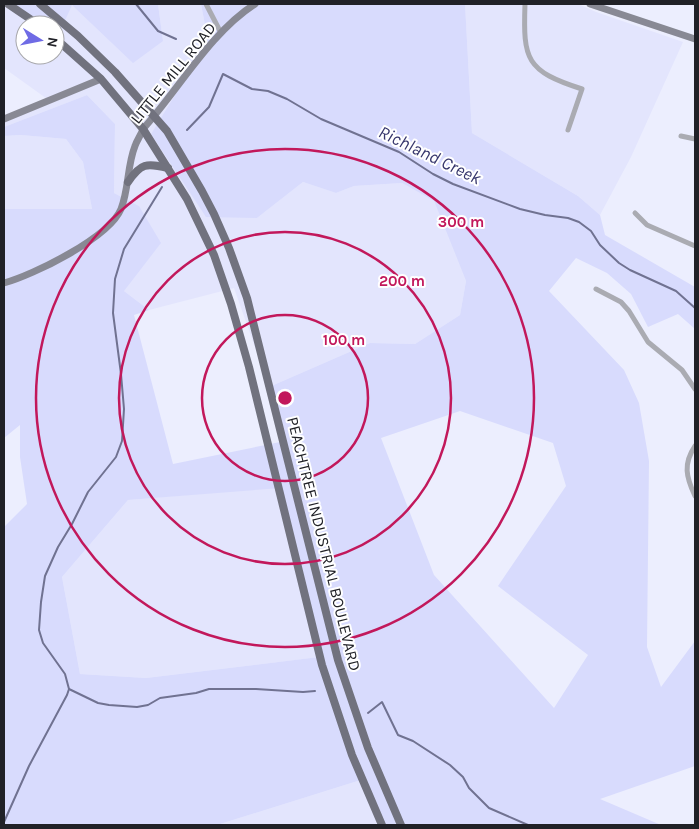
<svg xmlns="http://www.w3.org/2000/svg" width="699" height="829" font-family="Karla,sans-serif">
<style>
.built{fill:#e3e5fd}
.green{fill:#d8dbfd;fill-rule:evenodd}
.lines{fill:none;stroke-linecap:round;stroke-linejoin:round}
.stream{stroke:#707291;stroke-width:2}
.street{stroke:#aaabb2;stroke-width:5}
.secondary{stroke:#888994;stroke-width:7}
.primary{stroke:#71727e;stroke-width:8}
.ring{fill:none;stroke:#c2185b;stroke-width:2.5}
.labels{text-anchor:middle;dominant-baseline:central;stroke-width:4;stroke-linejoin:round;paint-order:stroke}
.street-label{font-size:16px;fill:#202127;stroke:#fff}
.water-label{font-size:18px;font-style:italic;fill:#36366c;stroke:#fff}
.centre{fill:#c2185b;stroke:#fff;stroke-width:2.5}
.ring-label{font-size:15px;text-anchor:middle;font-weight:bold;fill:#c2185b;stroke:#fff;stroke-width:4;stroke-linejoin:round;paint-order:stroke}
</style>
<rect width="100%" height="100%" fill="#eceefe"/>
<!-- built -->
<g class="built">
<path d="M 4,4 L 7,4 L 40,25 L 25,25 L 25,55 L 55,55 L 55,34 L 58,36 L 71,5 L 163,41 L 158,4 L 201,4 L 208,41 L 151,134 L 257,218 L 303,182 L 336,193 L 354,186 L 402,183 L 434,201 L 466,281 L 460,315 L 415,344 L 370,343 L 269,387 L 234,288 L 149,310 L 124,291 L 139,206 L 114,193 L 115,124 L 87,95 L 4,127 L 4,121 L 50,101 L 4,68 Z"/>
<path d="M 465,4 L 578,4 L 596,12 L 683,42 L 631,157 L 600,215 L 578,196 L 472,133 Z"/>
<path d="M 21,135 L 66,139 L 83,162 L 92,209 L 4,209 L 4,136 Z"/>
<path d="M 281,487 L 320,657 L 146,678 L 80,674 L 62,577 L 128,500 Z"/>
<path d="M 364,779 L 384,825 L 217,825 Z"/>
</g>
<!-- green -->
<g class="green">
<path d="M 7,4 L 158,4 L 163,41 L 133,63 L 72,5 L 58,36 L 55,34 L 55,25 L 40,25 Z"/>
<path d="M 201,4 L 465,4 L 472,133 L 578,196 L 600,215 L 605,235 L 695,287 L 695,329 L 678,314 L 648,327 L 631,294 L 607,273 L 576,258 L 549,291 L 624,370 L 639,403 L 649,461 L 647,647 L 661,687 L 695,641 L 695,766 L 600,799 L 661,825 L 384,825 L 364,779 L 217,825 L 4,825 L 4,527 L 27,504 L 20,457 L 20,425 L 4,438 L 4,209 L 92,209 L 83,162 L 66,139 L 21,135 L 4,136 L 4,127 L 87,95 L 115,124 L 114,193 L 139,206 L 161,243 L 124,291 L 149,310 L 134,315 L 173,464 L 285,441 L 269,387 L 370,343 L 415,344 L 460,315 L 466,281 L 434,201 L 402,183 L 354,186 L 336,193 L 303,182 L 257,218 L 206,217 L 151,134 L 208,41 ZM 460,411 L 553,443 L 566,486 L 498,586 L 588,655 L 554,708 L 434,575 L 381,438 ZM 281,488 L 319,657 L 146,678 L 80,674 L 62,577 L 128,500 Z"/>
</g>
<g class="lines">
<!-- stream -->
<g class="stream">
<path d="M 136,4 L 158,31 L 176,39"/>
<path d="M 187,130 L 209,107 L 223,74 L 252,89 L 268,91 L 287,99 L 321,119 L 399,152 L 433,174 L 453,184 L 520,209 L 545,215 L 568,218 L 579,222 L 591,231 L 600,245 L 619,263 L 630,270 L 676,291 L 695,308"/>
<path d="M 69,689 L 98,703 L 109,705 L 137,707 L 148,705 L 160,698 L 196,693 L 209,689 L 256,689 L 303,692 L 315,691"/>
<path d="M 368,713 L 382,702 L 398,735 L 413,741 L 450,765 L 463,777 L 469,788 L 489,808 L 528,825"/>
<path d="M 4,822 L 29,766 L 67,695 L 69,689 L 65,674 L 43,643 L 39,630 L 41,602 L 45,576 L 58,547 L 72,524 L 88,492 L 116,457 L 122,441 L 124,409 L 121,374 L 113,313 L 115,279 L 124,249 L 162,187"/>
</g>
<!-- street -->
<g class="street">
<path d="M 206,4 L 221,33"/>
<path d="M 525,4 C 523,60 526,71 582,89 L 568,130"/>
<path d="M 681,136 L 695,139"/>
<path d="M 635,213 L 647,225 L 695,246"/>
<path d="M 596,289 L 621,302 L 629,311 L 648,342 L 682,370 L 695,389"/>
<path d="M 695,446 C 683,464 686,477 695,496"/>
</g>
<!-- secondary -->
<g class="secondary">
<path d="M 590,4 L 695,39"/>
<path d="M 4,119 L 101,79"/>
<path d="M 4,283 C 33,275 109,238 121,209 C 129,189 127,166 135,146 C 137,140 141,135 143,129 C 179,89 210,33 255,4"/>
</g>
<!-- primary -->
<g class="primary">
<path d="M 8,4 L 39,25"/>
<path d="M 40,4 L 78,36 L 115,72 L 167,131 L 202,191 L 214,214 L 229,248 L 247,298 L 338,660 L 368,748 L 401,825"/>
<path d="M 55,38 L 101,79 L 143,129 L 187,199 L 214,255 L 231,304 L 249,367 L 322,665 L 352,755 L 382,825"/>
<path d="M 128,182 C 141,163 146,163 168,168"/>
</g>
</g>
<!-- distance rings -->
<g class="ring">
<circle cx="285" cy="398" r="83"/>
<circle cx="285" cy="398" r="166"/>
<circle cx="285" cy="398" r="249"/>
</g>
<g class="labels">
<!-- street labels -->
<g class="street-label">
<text transform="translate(173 73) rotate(-51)">LITTLE MILL ROAD</text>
<text transform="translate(324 544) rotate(76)">PEACHTREE INDUSTRIAL BOULEVARD</text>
</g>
<!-- water labels -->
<g class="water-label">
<text transform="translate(430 155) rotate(26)">Richland Creek</text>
</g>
</g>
<circle cx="285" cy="398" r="8" class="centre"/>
<g class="ring-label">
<text x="461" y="227">300 m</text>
<text x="402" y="286">200 m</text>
<text x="344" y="345">100 m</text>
</g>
<!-- border -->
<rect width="699" height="829" fill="none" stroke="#202127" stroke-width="10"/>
<!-- north arrow -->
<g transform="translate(40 40) rotate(100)"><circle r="24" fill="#ffffff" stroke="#a6a6a9"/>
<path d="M0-4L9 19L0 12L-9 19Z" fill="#6f6be5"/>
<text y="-8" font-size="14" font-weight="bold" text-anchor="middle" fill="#202127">N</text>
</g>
</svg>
